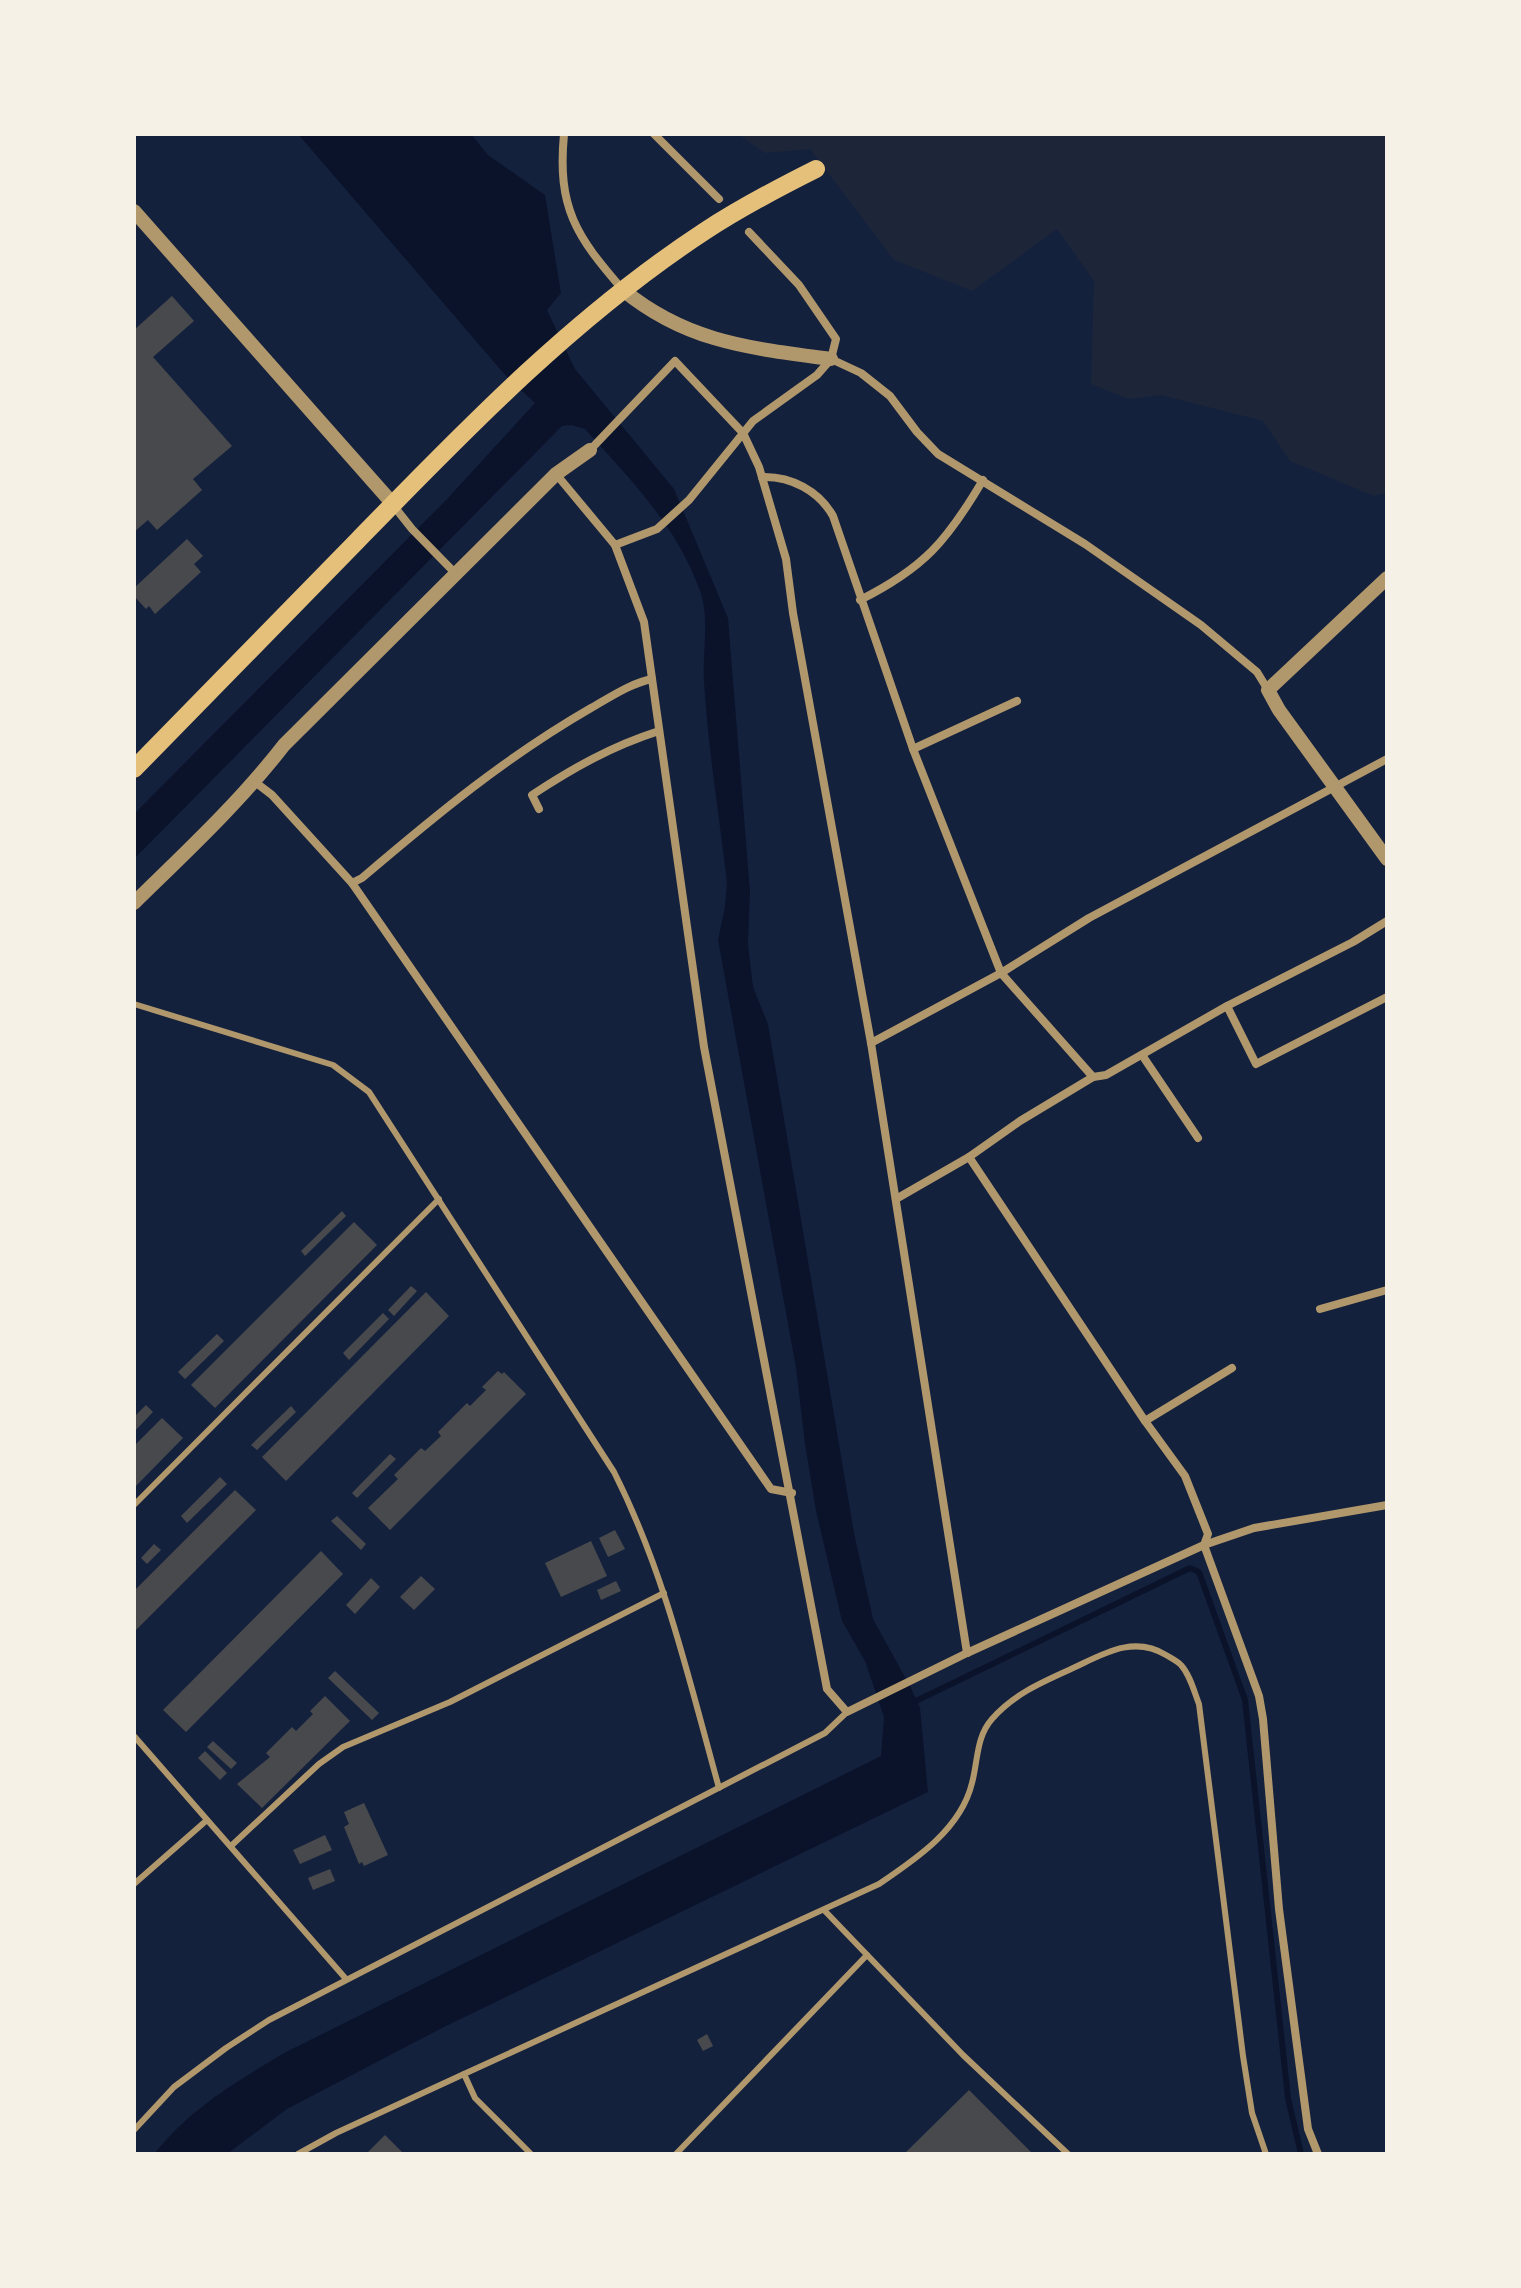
<svg xmlns="http://www.w3.org/2000/svg" width="1521" height="2288" font-family="Overpass,sans-serif">
<style>
.green{fill:#1d2539}
.water{fill:#0b132b}
.lines{fill:none;stroke-linecap:round;stroke-linejoin:round}
.stream{stroke:#0b132b;stroke-width:6}
.building{fill:#48494c}
.service{stroke:#b1986c;stroke-width:6}
.minor{stroke:#b1986c;stroke-width:8}
.tertiary{stroke:#b1986c;stroke-width:14}
.primary{stroke:#e5c07b;stroke-width:18}
</style>
<rect width="100%" height="100%" fill="#14213d"/>
<!-- green -->
<path class="green" d="M 738,134 L 1387,134 L 1387,493 L 1374,496 L 1290,461 L 1263,421 L 1161,395 L 1129,399 L 1091,384 L 1094,281 L 1057,229 L 972,291 L 894,260 L 810,149 L 765,153 Z"/>
<!-- water -->
<path class="water" d="M 298,134 L 471,134 L 488,155 L 545,195 L 561,293 L 547,310 L 575,369 L 674,489 L 728,618 L 750,891 L 748,944 L 753,987 L 768,1024 L 854,1533 L 873,1619 L 911,1688 L 920,1708 L 928,1792 L 442,2028 L 287,2109 L 227,2154 L 154,2154 C 191,2108 234,2083 284,2053 L 881,1756 L 884,1717 L 865,1661 L 842,1621 L 816,1511 L 805,1444 L 796,1368 L 718,940 L 725,906 L 727,882 C 719,815 708,748 704,682 C 702,653 710,619 700,591 C 677,526 630,479 585,429 L 571,425 L 562,426 L 134,859 L 134,814 L 448,498 L 535,403 L 506,376 Z"/>
<g class="lines">
<!-- stream -->
<path class="stream" d="M 916,1701 L 1190,1568 L 1199,1572 L 1245,1700 L 1288,2098 L 1301,2154"/>
</g>
<!-- building -->
<g class="building">
<path d="M 172,296 L 194,321 L 153,357 L 232,446 L 193,479 L 202,490 L 157,530 L 148,520 L 134,532 L 134,330 Z"/>
<path d="M 187,539 L 203,556 L 194,564 L 201,572 L 155,614 L 149,606 L 146,609 L 134,596 L 134,588 Z"/>
<path d="M 342,1211 L 346,1216 L 305,1256 L 301,1251 Z"/>
<path d="M 354,1222 L 377,1245 L 215,1408 L 191,1385 Z"/>
<path d="M 411,1286 L 417,1291 L 394,1316 L 388,1310 Z"/>
<path d="M 426,1292 L 449,1316 L 286,1481 L 262,1457 Z"/>
<path d="M 383,1313 L 389,1319 L 349,1360 L 343,1353 Z"/>
<path d="M 217,1334 L 224,1341 L 185,1379 L 178,1372 Z"/>
<path d="M 498,1371 L 502,1374 L 504,1372 L 526,1394 L 390,1530 L 368,1508 L 398,1479 L 394,1475 L 421,1448 L 425,1451 L 441,1436 L 438,1432 L 467,1403 L 470,1406 L 486,1390 L 482,1387 Z"/>
<path d="M 146,1405 L 153,1412 L 134,1432 L 134,1417 Z"/>
<path d="M 291,1406 L 296,1412 L 257,1450 L 251,1445 Z"/>
<path d="M 162,1418 L 183,1438 L 134,1488 L 134,1446 Z"/>
<path d="M 390,1454 L 396,1459 L 357,1498 L 352,1493 Z"/>
<path d="M 220,1477 L 227,1484 L 187,1523 L 181,1516 Z"/>
<path d="M 235,1490 L 256,1510 L 134,1632 L 134,1591 Z"/>
<path d="M 337,1516 L 366,1544 L 361,1550 L 331,1521 Z"/>
<path d="M 615,1530 L 625,1549 L 608,1557 L 599,1538 Z"/>
<path d="M 591,1541 L 607,1576 L 561,1597 L 545,1563 Z"/>
<path d="M 154,1544 L 161,1550 L 147,1564 L 141,1558 Z"/>
<path d="M 321,1551 L 343,1574 L 186,1732 L 163,1710 Z"/>
<path d="M 421,1576 L 435,1589 L 414,1610 L 400,1597 Z"/>
<path d="M 371,1578 L 380,1587 L 355,1614 L 346,1605 Z"/>
<path d="M 616,1581 L 621,1591 L 601,1600 L 597,1590 Z"/>
<path d="M 335,1671 L 379,1713 L 372,1720 L 328,1678 Z"/>
<path d="M 325,1696 L 350,1721 L 262,1808 L 237,1784 L 270,1757 L 266,1753 L 292,1727 L 296,1731 L 313,1714 L 310,1711 Z"/>
<path d="M 213,1741 L 237,1763 L 231,1769 L 207,1747 Z"/>
<path d="M 205,1751 L 227,1773 L 220,1780 L 198,1758 Z"/>
<path d="M 364,1803 L 388,1855 L 364,1866 L 362,1862 L 359,1864 L 344,1827 L 349,1824 L 344,1812 Z"/>
<path d="M 325,1835 L 332,1850 L 300,1864 L 293,1850 Z"/>
<path d="M 330,1869 L 335,1881 L 313,1890 L 308,1878 Z"/>
<path d="M 707,2034 L 713,2046 L 703,2051 L 697,2040 Z"/>
<path d="M 969,2090 L 1033,2154 L 904,2154 Z"/>
<path d="M 385,2135 L 404,2154 L 366,2154 Z"/>
</g>
<g class="lines">
<!-- service -->
<g class="service">
<path d="M 134,1004 L 333,1065 L 369,1092 L 614,1472 C 665,1573 689,1680 719,1788"/>
<path d="M 134,1505 L 439,1199"/>
<path d="M 134,1736 L 346,1979"/>
<path d="M 231,1846 L 319,1764 L 343,1747 L 450,1702 L 664,1593"/>
<path d="M 134,1884 L 207,1820"/>
<path d="M 824,1910 L 963,2055 L 1068,2154"/>
<path d="M 464,2074 L 475,2098 L 531,2154"/>
<path d="M 134,2130 L 174,2087 L 226,2048 L 269,2020 L 825,1733 L 847,1712"/>
<path d="M 298,2154 L 336,2133 L 464,2074 L 879,1884 C 916,1859 961,1829 972,1783 C 978,1761 976,1737 992,1719 C 1013,1695 1040,1683 1069,1670 C 1100,1656 1132,1634 1166,1655 C 1171,1658 1177,1661 1181,1665 C 1190,1675 1194,1691 1199,1704 L 1243,2056 L 1252,2113 L 1266,2154"/>
<path d="M 676,2154 L 867,1955"/>
</g>
<!-- minor -->
<g class="minor">
<path d="M 564,134 C 557,208 576,236 623,290"/>
<path d="M 654,134 L 719,199"/>
<path d="M 831,359 L 861,373 L 890,396 L 917,432 L 938,454 L 1085,544 L 1201,625 L 1257,672 L 1268,690"/>
<path d="M 590,450 L 675,361 L 743,433 L 759,467 L 786,559 L 793,613 L 871,1043 L 967,1653"/>
<path d="M 556,474 L 615,545 L 644,622 L 704,1047 L 827,1689 L 847,1712 L 967,1653 L 1204,1545 L 1254,1528 L 1387,1505"/>
<path d="M 762,477 C 791,476 819,491 833,516 L 913,749 L 1001,973 L 1093,1077"/>
<path d="M 393,505 L 412,529 L 456,574"/>
<path d="M 615,545 L 657,529 L 689,500 L 753,421 L 817,375 L 831,359 L 836,339 L 799,285 L 749,232"/>
<path d="M 860,600 C 924,568 947,541 983,480"/>
<path d="M 913,749 L 1017,701"/>
<path d="M 255,782 L 272,795 L 352,883 L 771,1489 L 792,1493"/>
<path d="M 539,809 L 532,795 C 573,768 612,746 659,731"/>
<path d="M 352,883 L 362,878 C 436,815 506,757 591,708 C 609,698 631,683 652,679"/>
<path d="M 1227,1006 L 1256,1064 L 1387,997"/>
<path d="M 871,1043 L 1001,973 L 1089,918 L 1387,759"/>
<path d="M 1142,1055 L 1198,1138"/>
<path d="M 969,1157 L 1145,1421 L 1185,1476 L 1208,1534 L 1204,1545 L 1259,1696 L 1263,1719 L 1279,1909 L 1308,2129 L 1318,2154"/>
<path d="M 896,1199 L 969,1157 L 1020,1121 L 1093,1077 L 1106,1075 L 1227,1006 L 1353,942 L 1387,921"/>
<path d="M 1320,1309 L 1387,1290"/>
<path d="M 1145,1421 L 1232,1368"/>
</g>
<!-- tertiary -->
<g class="tertiary">
<path d="M 134,211 L 393,504"/>
<path d="M 623,290 C 688,343 751,348 831,359"/>
<path d="M 1387,578 L 1268,690 L 1279,710 L 1387,859"/>
<path d="M 134,903 C 186,852 239,803 284,745 L 556,474 L 590,450"/>
</g>
<!-- primary -->
<path class="primary" d="M 134,769 C 209,693 283,616 358,540 C 466,429 575,316 705,231 C 740,208 778,188 816,169"/>
</g>
<!-- border -->
<rect width="1521" height="2288" fill="none" stroke="#f6f1e7" stroke-width="272"/>
</svg>
